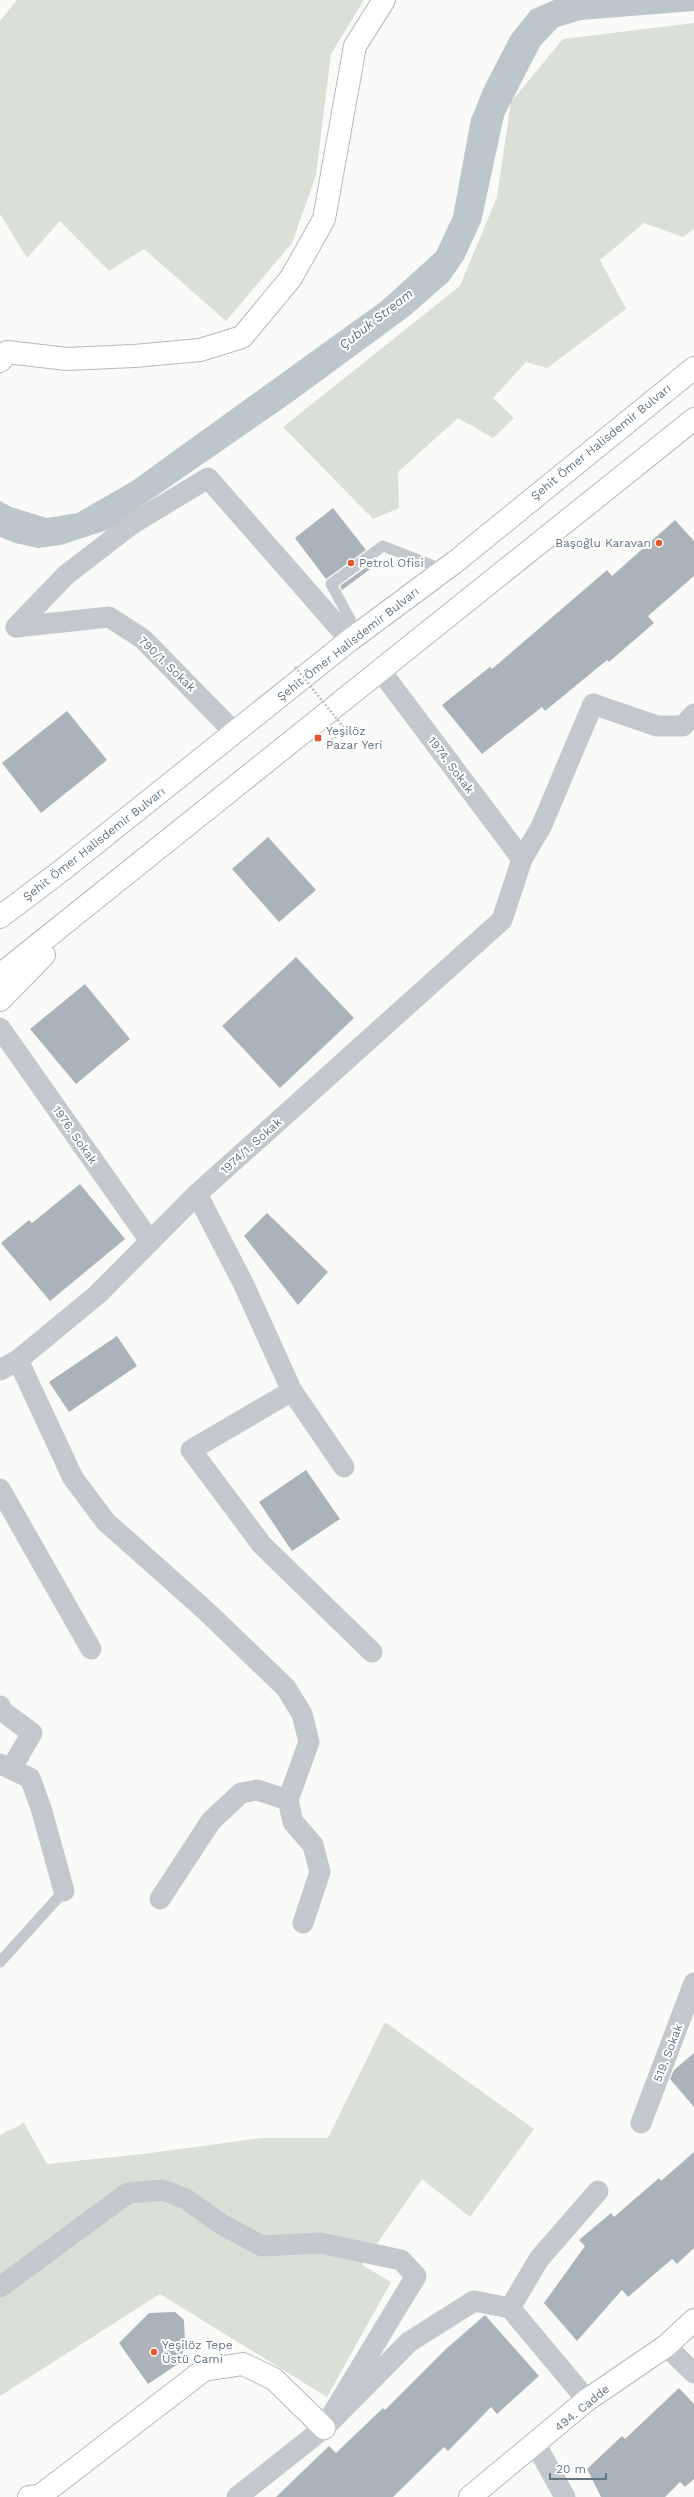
<svg xmlns="http://www.w3.org/2000/svg" width="694" height="2497" font-family="'Work Sans',sans-serif">
<style>
.green{fill:#dadfd7}
.water{fill:#bbc7cb}
.building{fill:#aab3b9}
.lines{fill:none;stroke-linecap:round;stroke-linejoin:round}
.secondary-casing{stroke:#b3babf;stroke-width:24}
.highway-casing{stroke:#b4b9bd;stroke-width:24}
.path{stroke:#bbbfc2;stroke-width:2.5;stroke-dasharray:2 2;stroke-linecap:butt}
.lane{stroke:#c3c8cc;stroke-width:11}
.street{stroke:#c3c8cc;stroke-width:21}
.secondary{stroke:#fff;stroke-width:22}
.highway{stroke:#fff;stroke-width:22}
.path-bridge{stroke:#bbbfc2;stroke-width:2.5;stroke-dasharray:2 2;stroke-linecap:butt}
.poi-dot{fill:#e4572e;stroke:#fff;stroke-width:1.5}
.labels{text-anchor:middle;dominant-baseline:central;stroke-width:4;stroke-linejoin:round;paint-order:stroke}
.street-label{font-size:12px;fill:#657683;stroke:#fff}
.poi-label{font-size:12px;fill:#657683;stroke:#fff;text-anchor:start}
.water-label{font-size:13px;font-style:italic;fill:#60757c;stroke:#fff}
</style>
<rect width="100%" height="100%" fill="#fafaf8"/>
<!-- green -->
<g class="green">
<path d="M 17,0 L 364,0 L 331,54 L 316,175 L 292,243 L 226,321 L 144,249 L 109,271 L 60,221 L 27,258 L 0,214 L 0,21 Z"/>
<path d="M 694,23 L 694,229 L 683,237 L 644,223 L 600,260 L 626,309 L 547,368 L 526,362 L 493,398 L 514,418 L 493,438 L 458,418 L 398,472 L 399,508 L 373,519 L 283,427 L 460,286 L 497,197 L 511,102 L 563,39 Z"/>
<path d="M 385,2022 L 534,2129 L 470,2217 L 422,2179 L 362,2265 L 391,2282 L 327,2397 L 160,2294 L 0,2396 L 0,2135 L 24,2123 L 47,2164 L 143,2154 L 262,2138 L 328,2138 Z"/>
</g>
<!-- water -->
<path class="water" d="M 554,0 L 694,0 L 694,11 L 581,20 L 558,27 L 540,46 L 504,116 L 481,222 L 464,259 L 449,281 L 409,316 L 292,402 L 107,530 L 61,545 L 38,548 L 15,543 L 0,537 L 0,501 L 11,507 L 47,518 L 77,513 L 131,482 L 382,301 L 436,252 L 453,216 L 471,119 L 484,87 L 511,35 L 531,10 Z"/>
<!-- building -->
<g class="building">
<path d="M 333,508 L 366,550 L 326,579 L 295,538 Z"/>
<path d="M 675,520 L 694,541 L 694,576 L 648,616 L 654,623 L 609,662 L 607,660 L 545,711 L 542,707 L 482,754 L 442,705 L 490,667 L 492,669 L 607,570 L 612,576 Z"/>
<path d="M 375,561 L 377,564 L 342,590 L 340,586 Z"/>
<path d="M 67,711 L 107,760 L 41,813 L 2,763 Z"/>
<path d="M 268,837 L 316,890 L 279,922 L 232,869 Z"/>
<path d="M 296,957 L 354,1018 L 280,1088 L 222,1026 Z"/>
<path d="M 85,984 L 130,1039 L 76,1084 L 30,1029 Z"/>
<path d="M 80,1184 L 125,1239 L 50,1301 L 1,1243 L 29,1220 L 32,1223 Z"/>
<path d="M 267,1213 L 328,1272 L 298,1305 L 244,1236 Z"/>
<path d="M 117,1336 L 137,1366 L 69,1412 L 49,1382 Z"/>
<path d="M 306,1470 L 340,1519 L 292,1551 L 259,1502 Z"/>
<path d="M 694,2053 L 694,2107 L 670,2079 L 674,2070 Z"/>
<path d="M 694,2152 L 694,2248 L 677,2264 L 672,2259 L 628,2297 L 622,2290 L 577,2341 L 544,2303 L 585,2246 L 579,2240 L 611,2213 L 614,2217 L 659,2178 L 661,2181 Z"/>
<path d="M 175,2312 L 184,2320 L 185,2342 L 181,2362 L 148,2384 L 119,2343 L 149,2313 Z"/>
<path d="M 485,2315 L 539,2376 L 497,2414 L 491,2407 L 448,2451 L 444,2447 L 393,2497 L 276,2497 L 329,2446 L 336,2453 L 383,2408 L 385,2410 L 446,2349 Z"/>
<path d="M 679,2388 L 694,2404 L 694,2479 L 685,2487 L 680,2482 L 665,2497 L 601,2497 L 587,2469 L 622,2436 L 625,2439 Z"/>
</g>
<g class="lines">
<!-- secondary casing -->
<g class="secondary-casing">
<g id="secondary">
<path d="M 0,361 L 7,352 L 67,359 L 134,356 L 200,350 L 242,337 L 291,278 L 324,219 L 355,46 L 384,0"/>
<path d="M 29,2497 L 41,2495 L 204,2370 L 243,2364 L 274,2379 L 324,2428"/>
<path d="M 470,2497 L 587,2400 L 666,2346 L 694,2320"/>
</g>
</g>
<!-- highway casing -->
<g class="highway-casing">
<g id="highway">
<path d="M 0,917 L 61,871 L 350,640 L 455,562 L 694,368"/>
<path d="M 0,975 L 694,419"/>
<path d="M 0,1000 L 44,955"/>
</g>
</g>
<!-- path -->
<path class="path" d="M 325,745 L 345,729"/>
<!-- lane -->
<g class="lane">
<path d="M 358,634 L 331,584 L 383,546 L 444,570"/>
<path d="M 0,1962 L 64,1891"/>
</g>
<!-- street -->
<g class="street">
<path d="M 16,627 L 66,575 L 132,524 L 208,478 L 350,640"/>
<path d="M 16,627 L 109,617 L 143,639 L 235,733"/>
<path d="M 380,670 L 522,859"/>
<path d="M 0,1028 L 150,1241"/>
<path d="M 197,1194 L 243,1283 L 292,1391 L 344,1467"/>
<path d="M 18,1360 L 73,1478 L 106,1522 L 205,1610 L 286,1688 L 302,1714 L 309,1742 L 288,1800 L 293,1822 L 313,1845 L 320,1872 L 303,1923"/>
<path d="M 0,1370 L 18,1360 L 98,1294 L 197,1194 L 502,920 L 522,859 L 541,827 L 593,704 L 657,726 L 683,726 L 694,714"/>
<path d="M 292,1391 L 191,1450 L 262,1545 L 372,1652"/>
<path d="M 0,1489 L 91,1649"/>
<path d="M 0,1706 L 2,1711 L 32,1733 L 11,1769"/>
<path d="M 0,1764 L 30,1778 L 41,1808 L 64,1891"/>
<path d="M 160,1899 L 211,1821 L 241,1793 L 257,1790 L 288,1800"/>
<path d="M 641,2123 L 694,1983"/>
<path d="M 0,2287 L 128,2193 L 163,2190 L 186,2199 L 221,2224 L 262,2246 L 320,2243 L 401,2260 L 416,2276 L 324,2428"/>
<path d="M 666,2346 L 694,2373"/>
<path d="M 587,2400 L 510,2308 L 539,2259 L 598,2191"/>
<path d="M 536,2445 L 565,2497"/>
<path d="M 237,2497 L 324,2428 L 409,2342 L 474,2301 L 510,2308"/>
</g>
<!-- secondary -->
<use href="#secondary" class="secondary"/>
<!-- highway -->
<use href="#highway" class="highway"/>
<!-- path-bridge -->
<path class="path-bridge" d="M 295,667 L 345,729"/>
</g>
<!-- markers -->
<g class="poi-dot">
<circle cx="659" cy="543" r="4"/>
<circle cx="351" cy="563" r="4"/>
<rect x="314" y="734" width="8" height="8" rx="2"/>
<circle cx="154" cy="2352" r="4"/>
</g>
<g class="labels">
<!-- street labels -->
<g class="street-label">
<text transform="translate(601 442) rotate(-39)">Şehit Ömer Halisdemir Bulvarı</text>
<text transform="translate(348 644) rotate(-38)">Şehit Ömer Halisdemir Bulvarı</text>
<text transform="translate(167 664) rotate(44)">790/1. Sokak</text>
<text transform="translate(451 765) rotate(53)">1974. Sokak</text>
<text transform="translate(94 844) rotate(-38)">Şehit Ömer Halisdemir Bulvarı</text>
<text transform="translate(75 1135) rotate(55)">1976. Sokak</text>
<text transform="translate(251 1146) rotate(-42)">1974/1. Sokak</text>
<text transform="translate(668 2053) rotate(-69)">519. Sokak</text>
<text transform="translate(582 2408) rotate(-39)">494. Cadde</text>
</g>
<!-- poi labels -->
<g class="poi-label">
<text x="651" y="543" text-anchor="end">Başoğlu Karavan</text>
<text x="359" y="563">Petrol Ofisi</text>
<text x="326" y="731">Yeşilöz<tspan x="326" dy="14">Pazar Yeri</tspan></text>
<text x="162" y="2345">Yeşilöz Tepe<tspan x="162" dy="14">Üstü Cami</tspan></text>
</g>
<!-- water labels -->
<g class="water-label">
<text transform="translate(376 319) rotate(-38)">Çubuk Stream</text>
</g>
</g>
<!-- scale -->
<path d="M550 2473v6h56v-6" fill="none" stroke="#657683" stroke-width="2"/>
<text x="556" y="2473" font-size="12" fill="#657683" stroke="#ffffff" stroke-width="3" paint-order="stroke">20 m</text>
</svg>
